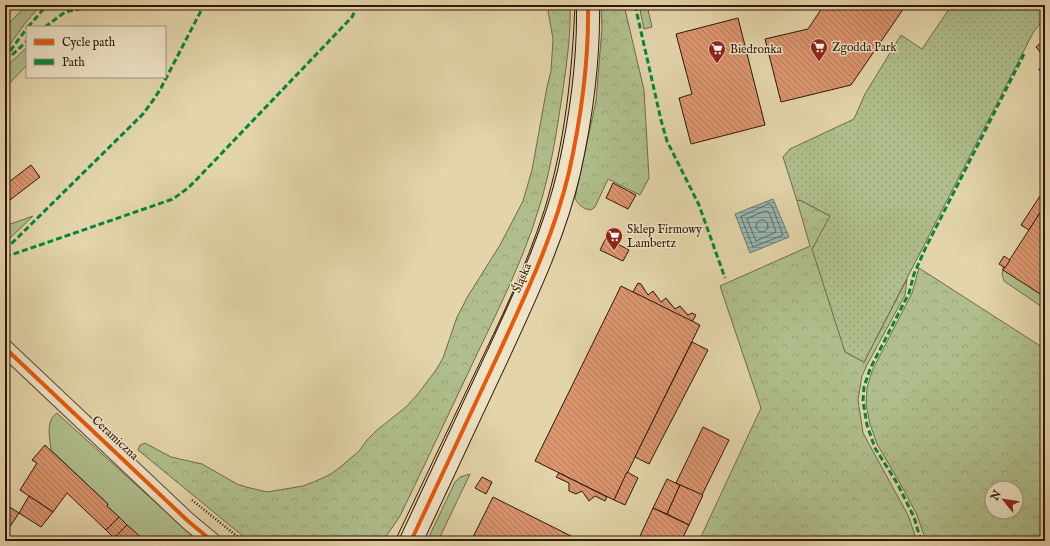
<svg xmlns="http://www.w3.org/2000/svg" width="1050" height="546" font-family="'IM FELL English',serif">
<style>
.grass{fill:#afbe8c;stroke:#6f6a4a}
.forest{fill:url(#forest-crowns);stroke:#6f6a4a;fill-rule:evenodd}
.garden{fill:url(#garden-dots);stroke:#6f6a4a}
.water{fill:url(#water-rules);stroke:#6d776d}
.lines{fill:none;stroke-linecap:round;stroke-linejoin:round}
.shore{stroke:#63665c;stroke-width:1}
.building{fill:url(#building-back-hatch);stroke:#2f1607}
.lane-casing{stroke:#5c4630;stroke-width:10}
.street-casing{stroke:#5c4630;stroke-width:18}
.secondary-casing{stroke:#2f1607;stroke-width:24}
.path{stroke:#2f1607;stroke-width:2.5;stroke-dasharray:1 2;stroke-linecap:butt}
.lane{stroke:#ede3c7;stroke-width:8}
.street{stroke:#ede3c7;stroke-width:16}
.secondary{stroke:#ede3c7;stroke-width:22}
.tram{stroke:#2f1607;stroke-width:1}
.quiet{stroke:#00873e;stroke-width:3;stroke-dasharray:6 3;stroke-linecap:butt}
.cycleway-casing{stroke:#ede3c7;stroke-width:6}
.cycleway{stroke:#e8590c;stroke-width:4}
.labels{text-anchor:middle;dominant-baseline:central;stroke-width:3;stroke-linejoin:round;paint-order:stroke}
.poi-label{font-size:12px;fill:#2f1607;stroke:#ede3c7;text-anchor:start}
.street-label{font-size:12px;fill:#2f1607;stroke:#ede3c7}
</style>
<defs>
<pattern id="forest-crowns" width="20" height="18" patternUnits="userSpaceOnUse"><rect width="20" height="18" fill="#afbe8c"/><path d="M2 6a3 3 0 1 1 6 0M12 15a3 3 0 1 1 6 0" fill="none" stroke="#97a377"/></pattern>
<pattern id="garden-dots" width="8" height="8" patternUnits="userSpaceOnUse"><rect width="8" height="8" fill="#afbe8c"/><path d="M2 2h.1M6 6h.1" fill="none" stroke="#97a377" stroke-width="1.8" stroke-linecap="round"/></pattern>
<pattern id="water-rules" width="6" height="5" patternUnits="userSpaceOnUse"><rect width="6" height="5" fill="#97b7b1"/><path d="M0 2.5h6" fill="none" stroke="#7c948e"/></pattern>
<pattern id="building-back-hatch" width="6" height="6" patternUnits="userSpaceOnUse"><rect width="6" height="6" fill="#db956f"/><path d="M-1 5l2 2M0 0l6 6M5-1l2 2" fill="none" stroke="#b27959"/></pattern>
</defs>
<rect width="100%" height="100%" fill="#e3d4a9"/>
<filter id="stains"><feTurbulence type="fractalNoise" baseFrequency=".005" numOctaves="4"/><feColorMatrix values="0 0 0 0 .2 0 0 0 0 .09 0 0 0 0 .02 0 0 0 .5 -.17"/></filter>
<radialGradient id="worn" r=".72"><stop offset=".6" stop-color="#630" stop-opacity="0"/><stop offset="1" stop-color="#630" stop-opacity=".3"/></radialGradient>
<!-- grass -->
<g class="grass">
<path d="M 27,5 L 41,5 L 26,22 L 5,51 L 5,27 Z"/>
<path d="M 639,5 L 647,5 L 652,27 L 644,29 Z"/>
<path d="M 27,47 L 27,65 L 5,88 L 5,68 Z"/>
<path d="M 33,216 L 5,243 L 5,226 Z"/>
<path d="M 1003,267 L 1005,268 L 1004,270 L 1045,297 L 1045,309 L 1004,281 L 1002,274 Z"/>
<path d="M 57,413 L 59,415 L 198,541 L 144,541 L 107,506 L 108,504 L 51,450 C 50,438 45,421 57,413 Z"/>
<path d="M 470,474 L 438,541 L 427,541 L 455,482 L 460,477 Z"/>
</g>
<!-- forest -->
<g class="forest">
<path d="M 547,5 L 570,5 C 571,33 567,61 563,89 C 557,130 551,171 538,211 C 523,260 500,306 478,352 C 452,407 426,462 400,516 L 383,541 L 251,541 L 244,537 L 138,450 L 140,445 L 145,443 L 171,457 L 202,464 L 237,484 L 246,487 L 267,492 L 303,486 L 316,481 L 331,474 L 339,468 L 359,451 L 367,440 L 377,430 L 406,407 L 417,395 L 436,370 L 443,358 L 457,317 L 468,296 L 500,245 L 523,201 L 532,170 L 547,87 L 551,71 L 553,39 Z"/>
<path d="M 601,5 L 624,5 L 644,90 L 649,178 L 640,195 L 608,179 L 595,207 L 591,210 C 583,209 578,205 575,198 L 596,101 L 602,28 Z"/>
<path d="M 800,200 L 830,216 L 845,352 L 864,362 L 907,279 L 905,295 L 867,365 L 862,376 L 858,400 L 863,433 L 908,515 L 917,541 L 699,541 L 761,408 L 720,286 L 810,246 L 797,201 Z"/>
<path d="M 919,268 L 1045,349 L 1045,541 L 926,541 L 917,515 L 900,483 L 877,444 L 870,424 L 866,404 L 867,388 L 872,371 L 912,293 ZM 992,488 L 1016,488 L 1016,512 L 992,512 Z"/>
</g>
<!-- garden -->
<path class="garden" d="M 952,5 L 1045,5 L 1045,18 L 1034,31 L 864,362 L 845,352 L 812,249 L 830,216 L 800,200 L 797,201 L 783,157 L 790,149 L 854,119 L 865,94 L 901,35 L 922,49 Z"/>
<!-- water -->
<path class="water" d="M 773,199 L 789,237 L 750,253 L 735,214 Z"/>
<g class="lines">
<!-- shore -->
<g class="shore">
<path d="M 769,204 L 772,206 L 783,235 L 753,247 L 741,217 Z"/>
<path d="M 766,211 L 769,212 L 776,232 L 756,241 L 747,219 Z"/>
<circle cx="762" cy="226" r="6"/>
</g>
</g>
<!-- building -->
<g class="building">
<path d="M 824,5 L 906,5 L 851,85 L 781,102 L 765,39 L 808,29 Z"/>
<path d="M 738,18 L 765,125 L 691,144 L 679,98 L 692,94 L 676,34 Z"/>
<path d="M 1045,39 L 1045,58 L 1036,47 Z"/>
<path d="M 31,165 L 40,177 L 10,200 L 5,193 L 5,185 Z"/>
<path d="M 613,183 L 636,195 L 628,209 L 606,198 Z"/>
<path d="M 1040,196 L 1045,199 L 1045,205 L 1029,230 L 1021,225 Z"/>
<path d="M 1045,205 L 1045,297 L 1003,270 Z"/>
<path d="M 606,238 L 629,250 L 623,261 L 600,250 Z"/>
<path d="M 1004,256 L 1010,260 L 1005,268 L 999,264 Z"/>
<path d="M 638,283 L 641,284 L 648,295 L 653,291 L 661,302 L 666,298 L 675,309 L 680,306 L 688,315 L 692,313 L 696,315 L 692,322 L 633,292 Z"/>
<path d="M 621,286 L 700,325 L 614,500 L 535,461 Z"/>
<path d="M 692,342 L 708,350 L 649,464 L 635,457 Z"/>
<path d="M 703,427 L 729,440 L 702,495 L 676,483 Z"/>
<path d="M 45,445 L 108,504 L 107,506 L 119,517 L 106,530 L 67,493 L 53,512 L 20,490 L 37,463 L 32,460 Z"/>
<path d="M 627,472 L 638,478 L 625,505 L 614,500 Z"/>
<path d="M 559,473 L 607,497 L 605,501 L 595,496 L 589,501 L 582,491 L 576,494 L 569,491 L 569,483 L 556,477 Z"/>
<path d="M 482,477 L 492,482 L 486,494 L 475,488 Z"/>
<path d="M 667,479 L 680,485 L 667,514 L 653,508 Z"/>
<path d="M 680,485 L 703,495 L 689,525 L 667,514 Z"/>
<path d="M 29,496 L 53,512 L 41,527 L 19,513 Z"/>
<path d="M 493,497 L 581,541 L 471,541 Z"/>
<path d="M 5,504 L 19,513 L 5,534 Z"/>
<path d="M 653,508 L 689,525 L 681,541 L 651,541 L 640,536 Z"/>
<path d="M 119,517 L 127,525 L 114,538 L 106,530 Z"/>
<path d="M 127,525 L 145,541 L 117,541 L 114,538 Z"/>
</g>
<g class="lines">
<!-- lane casing -->
<g class="lane-casing">
<path id="lane" d="M 5,6 L 6,5"/>
</g>
<!-- street casing -->
<g class="street-casing">
<path id="street" d="M 5,348 L 188,521 L 212,541"/>
</g>
<!-- secondary casing -->
<g class="secondary-casing">
<path id="secondary" d="M 411,541 C 440,479 469,417 498,355 C 525,296 554,236 569,172 C 581,118 589,61 588,5"/>
</g>
<!-- path -->
<g class="path">
<path d="M 1039,70 L 1045,64"/>
<path d="M 192,500 L 243,541"/>
</g>
<!-- lane -->
<use href="#lane" class="lane"/>
<!-- street -->
<use href="#street" class="street"/>
<!-- secondary -->
<use href="#secondary" class="secondary"/>
<!-- tram -->
<path class="tram" d="M 395,541 C 421,486 448,430 474,375 C 500,321 526,267 544,211 C 565,144 572,74 575,5"/>
<!-- quiet -->
<g class="quiet">
<path d="M 635,5 L 661,120 L 667,141 L 699,205 L 725,278"/>
<path d="M 28,27 L 47,5"/>
<path d="M 45,27 L 65,12 L 89,7 L 110,8 L 111,5"/>
<path d="M 12,55 L 27,41"/>
<path d="M 5,58 L 27,28"/>
<path d="M 5,250 L 143,114 L 154,99 L 161,88 L 204,5"/>
<path d="M 5,257 L 173,199 L 188,188 L 198,178 L 352,17 L 358,5"/>
<path d="M 921,541 L 914,517 L 897,483 L 875,448 L 867,425 L 863,401 L 864,387 L 870,369 L 909,293 L 914,274 L 926,247 L 1024,54"/>
</g>
<!-- cycleway casing -->
<g class="cycleway-casing">
<g id="cycleway">
<path d="M 5,348 L 188,521 L 212,541"/>
<path d="M 411,541 C 440,479 469,417 498,355 C 525,296 554,236 569,172 C 581,118 589,61 588,5"/>
</g>
</g>
<!-- cycleway -->
<use href="#cycleway" class="cycleway"/>
</g>
<!-- icons -->
<defs>
<g id="supermarket-pin" transform="scale(0.9)"><path d="M0 17L-7.5 6A9.5 9.5 0 1 1 7.5 6Z" fill="#8f2418" stroke="#ede3c7"/><path d="M-6-5.5h2.5l.6 2H6L4.5 2H-2.5L-4.4-4H-6ZM-1.5 3.2a1.3 1.3 0 1 0 .1 0ZM3 3.2a1.3 1.3 0 1 0 .1 0Z" fill="#fff"/></g>
</defs>
<g fill-rule="evenodd">
<use href="#supermarket-pin" x="819" y="47"/>
<use href="#supermarket-pin" x="717" y="49"/>
<use href="#supermarket-pin" x="614" y="236"/>
</g>
<g class="labels">
<!-- poi labels -->
<g class="poi-label">
<text x="832" y="47">Zgodda Park</text>
<text x="730" y="49">Biedronka</text>
<text x="627" y="229">Sklep Firmowy<tspan x="627" dy="14">Lambertz</tspan></text>
</g>
<!-- street labels -->
<g class="street-label">
<text transform="translate(522 278) rotate(-67)">Śląska</text>
<text transform="translate(115 438) rotate(43)">Ceramiczna</text>
</g>
</g>
<!-- margin -->
<rect width="1050" height="546" fill="none" stroke="#e3d4a9" stroke-width="20"/>
<rect x="6" y="6" width="1038" height="534" fill="none" stroke="#2f1607" stroke-width="2"/>
<rect x="10" y="10" width="1030" height="526" fill="none" stroke="#2f1607"/>
<!-- legend -->
<rect x="26" y="26" width="140" height="52" fill="#ede3c7" stroke="#a1917a"/>
<rect x="34" y="39" width="20" height="6" fill="#e8590c" stroke="#a1917a"/>
<text x="62" y="46" font-size="12" fill="#2f1607">Cycle path</text>
<rect x="34" y="59" width="20" height="6" fill="#00873e" stroke="#a1917a"/>
<text x="62" y="66" font-size="12" fill="#2f1607">Path</text>
<!-- north arrow -->
<g transform="translate(1004 500) rotate(300)"><circle r="19" fill="#ede3c7" stroke="#a1917a"/>
<path d="M0-3L7 15L0 10L-7 15Z" fill="#8f2418"/>
<text y="-6" font-size="11" font-weight="bold" text-anchor="middle" fill="#2f1607">N</text>
</g>
<rect width="100%" height="100%" filter="url(#stains)"/>
<rect width="100%" height="100%" fill="url(#worn)"/>
</svg>
